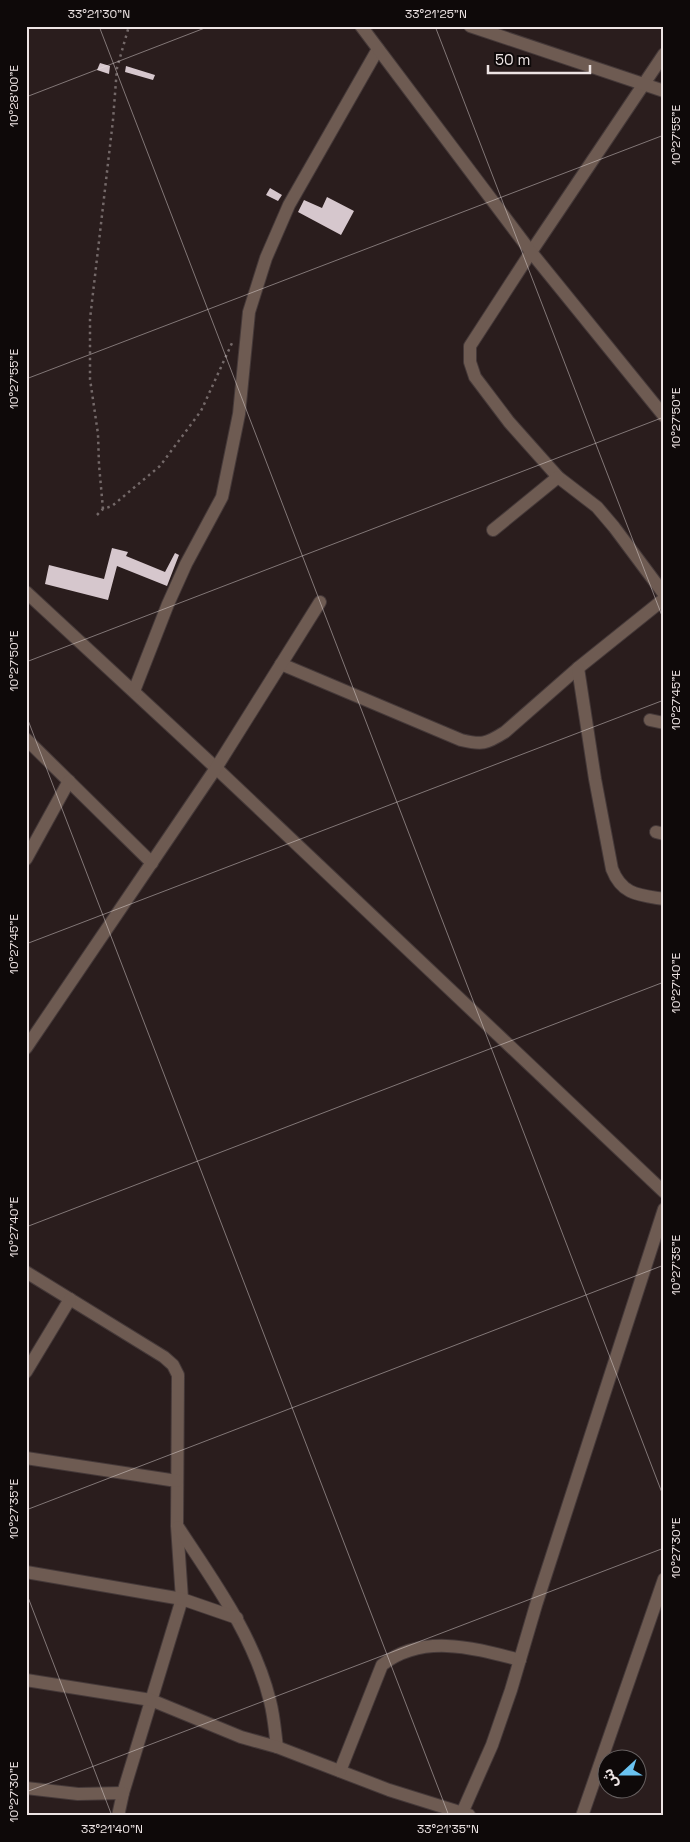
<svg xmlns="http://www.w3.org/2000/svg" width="690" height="1842" font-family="'Space Grotesk','Noto Sans Arabic',sans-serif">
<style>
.building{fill:#d6c7cd}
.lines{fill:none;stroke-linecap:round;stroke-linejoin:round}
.minor-casing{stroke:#453939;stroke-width:14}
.tertiary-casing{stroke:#453939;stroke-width:14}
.path{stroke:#746969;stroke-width:2.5;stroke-dasharray:2.5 4;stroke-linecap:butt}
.minor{stroke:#6e5b52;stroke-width:12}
.tertiary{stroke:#6e5b52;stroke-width:12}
.ticks{fill:none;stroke:#ede4e4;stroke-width:1;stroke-opacity:0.45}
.neatline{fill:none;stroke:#ede4e4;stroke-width:2}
.ticks-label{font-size:12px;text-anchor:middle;fill:#ede4e4}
</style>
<rect width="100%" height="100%" fill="#2a1d1d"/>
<!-- building -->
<g class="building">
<path d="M 100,63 L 110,66 L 109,74 L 97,70 Z"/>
<path d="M 126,66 L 155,75 L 153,80 L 125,72 Z"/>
<path d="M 270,188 L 282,195 L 278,201 L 266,195 Z"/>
<path d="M 327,197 L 354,211 L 341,235 L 298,212 L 304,200 L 322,208 Z"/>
<path d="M 112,548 L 128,552 L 126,556 L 165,572 L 175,553 L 179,555 L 167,586 L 117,566 L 108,600 L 45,584 L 49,565 L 104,579 Z"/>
</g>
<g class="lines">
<!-- minor casing -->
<g class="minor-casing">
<g id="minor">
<path d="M 664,54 L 531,252 L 470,346 L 470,362 L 475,377 L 509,422 L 558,477 L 597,507 L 614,527 L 664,594"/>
<path d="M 493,530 L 558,477"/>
<path d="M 26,592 L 216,768 L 664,1192"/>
<path d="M 281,664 L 461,740 C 482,745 486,744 505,732 L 578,668 L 664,599"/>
<path d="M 578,668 L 595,779 L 612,869 C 622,895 639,895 664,899"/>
<path d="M 134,691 L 168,604 L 186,564 L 222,497 L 239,414 L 249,312 L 266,258 L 289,205 L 378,49"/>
<path d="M 650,720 L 664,723"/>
<path d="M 26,739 L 152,863"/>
<path d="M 656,832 L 664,834"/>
<path d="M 26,859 L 69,781"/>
<path d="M 26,1048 L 216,768 L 320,602"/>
<path d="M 26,1272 L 164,1357 L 173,1365 L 178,1375 L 177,1526 L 182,1599 L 123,1793 L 118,1816"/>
<path d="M 26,1372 L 70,1299"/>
<path d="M 26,1458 L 177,1481"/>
<path d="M 178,1527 C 214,1582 254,1636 270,1701 C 274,1716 275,1732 277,1747"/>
<path d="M 26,1572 L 182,1599 L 237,1618"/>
<path d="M 26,1680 L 151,1700 L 241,1737 L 277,1747 L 389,1790 L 469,1815"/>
<path d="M 340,1771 L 382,1665 C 423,1633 474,1648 520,1660"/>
<path d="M 26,1788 L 78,1794 L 123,1793"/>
<path d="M 462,1813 L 492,1745 L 511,1690 L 536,1605 L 664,1209"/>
<path d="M 582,1816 L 664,1579"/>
</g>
</g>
<!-- tertiary casing -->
<g class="tertiary-casing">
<g id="tertiary">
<path d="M 361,26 L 531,252 L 664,416"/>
<path d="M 470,26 L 664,91"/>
</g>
</g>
<!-- path -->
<g class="path">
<path d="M 103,509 L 99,465 L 98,434 L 90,379 L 90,319 L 113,120 L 117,68 L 129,26"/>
<path d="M 97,515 L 103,509 L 112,506 L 160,466 L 201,411 L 232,343"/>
</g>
<!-- minor -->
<use href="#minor" class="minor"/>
<!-- tertiary -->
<use href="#tertiary" class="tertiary"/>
</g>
<!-- ticks -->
<path class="ticks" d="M 99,26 L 664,1498M 435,26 L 664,621M 26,97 L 210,26M 26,379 L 664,135M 26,662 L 664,417M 26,715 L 449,1816M 26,944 L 664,700M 26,1227 L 664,982M 26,1510 L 664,1265M 26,1592 L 112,1816M 26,1792 L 664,1548"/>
<!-- border -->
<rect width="690" height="1842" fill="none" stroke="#0e0909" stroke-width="55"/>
<!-- north arrow -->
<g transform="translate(622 1774) rotate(249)"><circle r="24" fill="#0e0909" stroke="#676161"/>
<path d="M0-4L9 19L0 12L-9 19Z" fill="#6ac3f1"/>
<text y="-8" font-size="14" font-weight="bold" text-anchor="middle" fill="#ede4e4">ش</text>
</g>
<!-- scale -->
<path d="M488 65v8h102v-8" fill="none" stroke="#ede4e4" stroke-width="2.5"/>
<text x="495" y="65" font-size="15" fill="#ede4e4" stroke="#0e0909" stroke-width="4" paint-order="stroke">50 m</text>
<rect x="28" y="28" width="634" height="1786" class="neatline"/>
<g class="ticks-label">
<text x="99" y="18">33°21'30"N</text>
<text x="436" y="18">33°21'25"N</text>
<text transform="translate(14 96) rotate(-90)" y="4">10°28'00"E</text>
<text transform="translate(676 135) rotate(-90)" y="4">10°27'55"E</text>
<text transform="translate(14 379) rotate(-90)" y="4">10°27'55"E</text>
<text transform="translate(676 418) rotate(-90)" y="4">10°27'50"E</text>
<text transform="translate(14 661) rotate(-90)" y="4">10°27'50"E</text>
<text transform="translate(676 700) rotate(-90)" y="4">10°27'45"E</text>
<text transform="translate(14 944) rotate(-90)" y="4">10°27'45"E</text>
<text transform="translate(676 983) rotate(-90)" y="4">10°27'40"E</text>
<text transform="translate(14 1227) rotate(-90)" y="4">10°27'40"E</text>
<text transform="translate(676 1265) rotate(-90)" y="4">10°27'35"E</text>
<text transform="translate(14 1509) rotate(-90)" y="4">10°27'35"E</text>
<text transform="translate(676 1548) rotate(-90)" y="4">10°27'30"E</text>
<text transform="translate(14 1792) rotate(-90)" y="4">10°27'30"E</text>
<text x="112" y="1833">33°21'40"N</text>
<text x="448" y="1833">33°21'35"N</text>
</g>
</svg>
